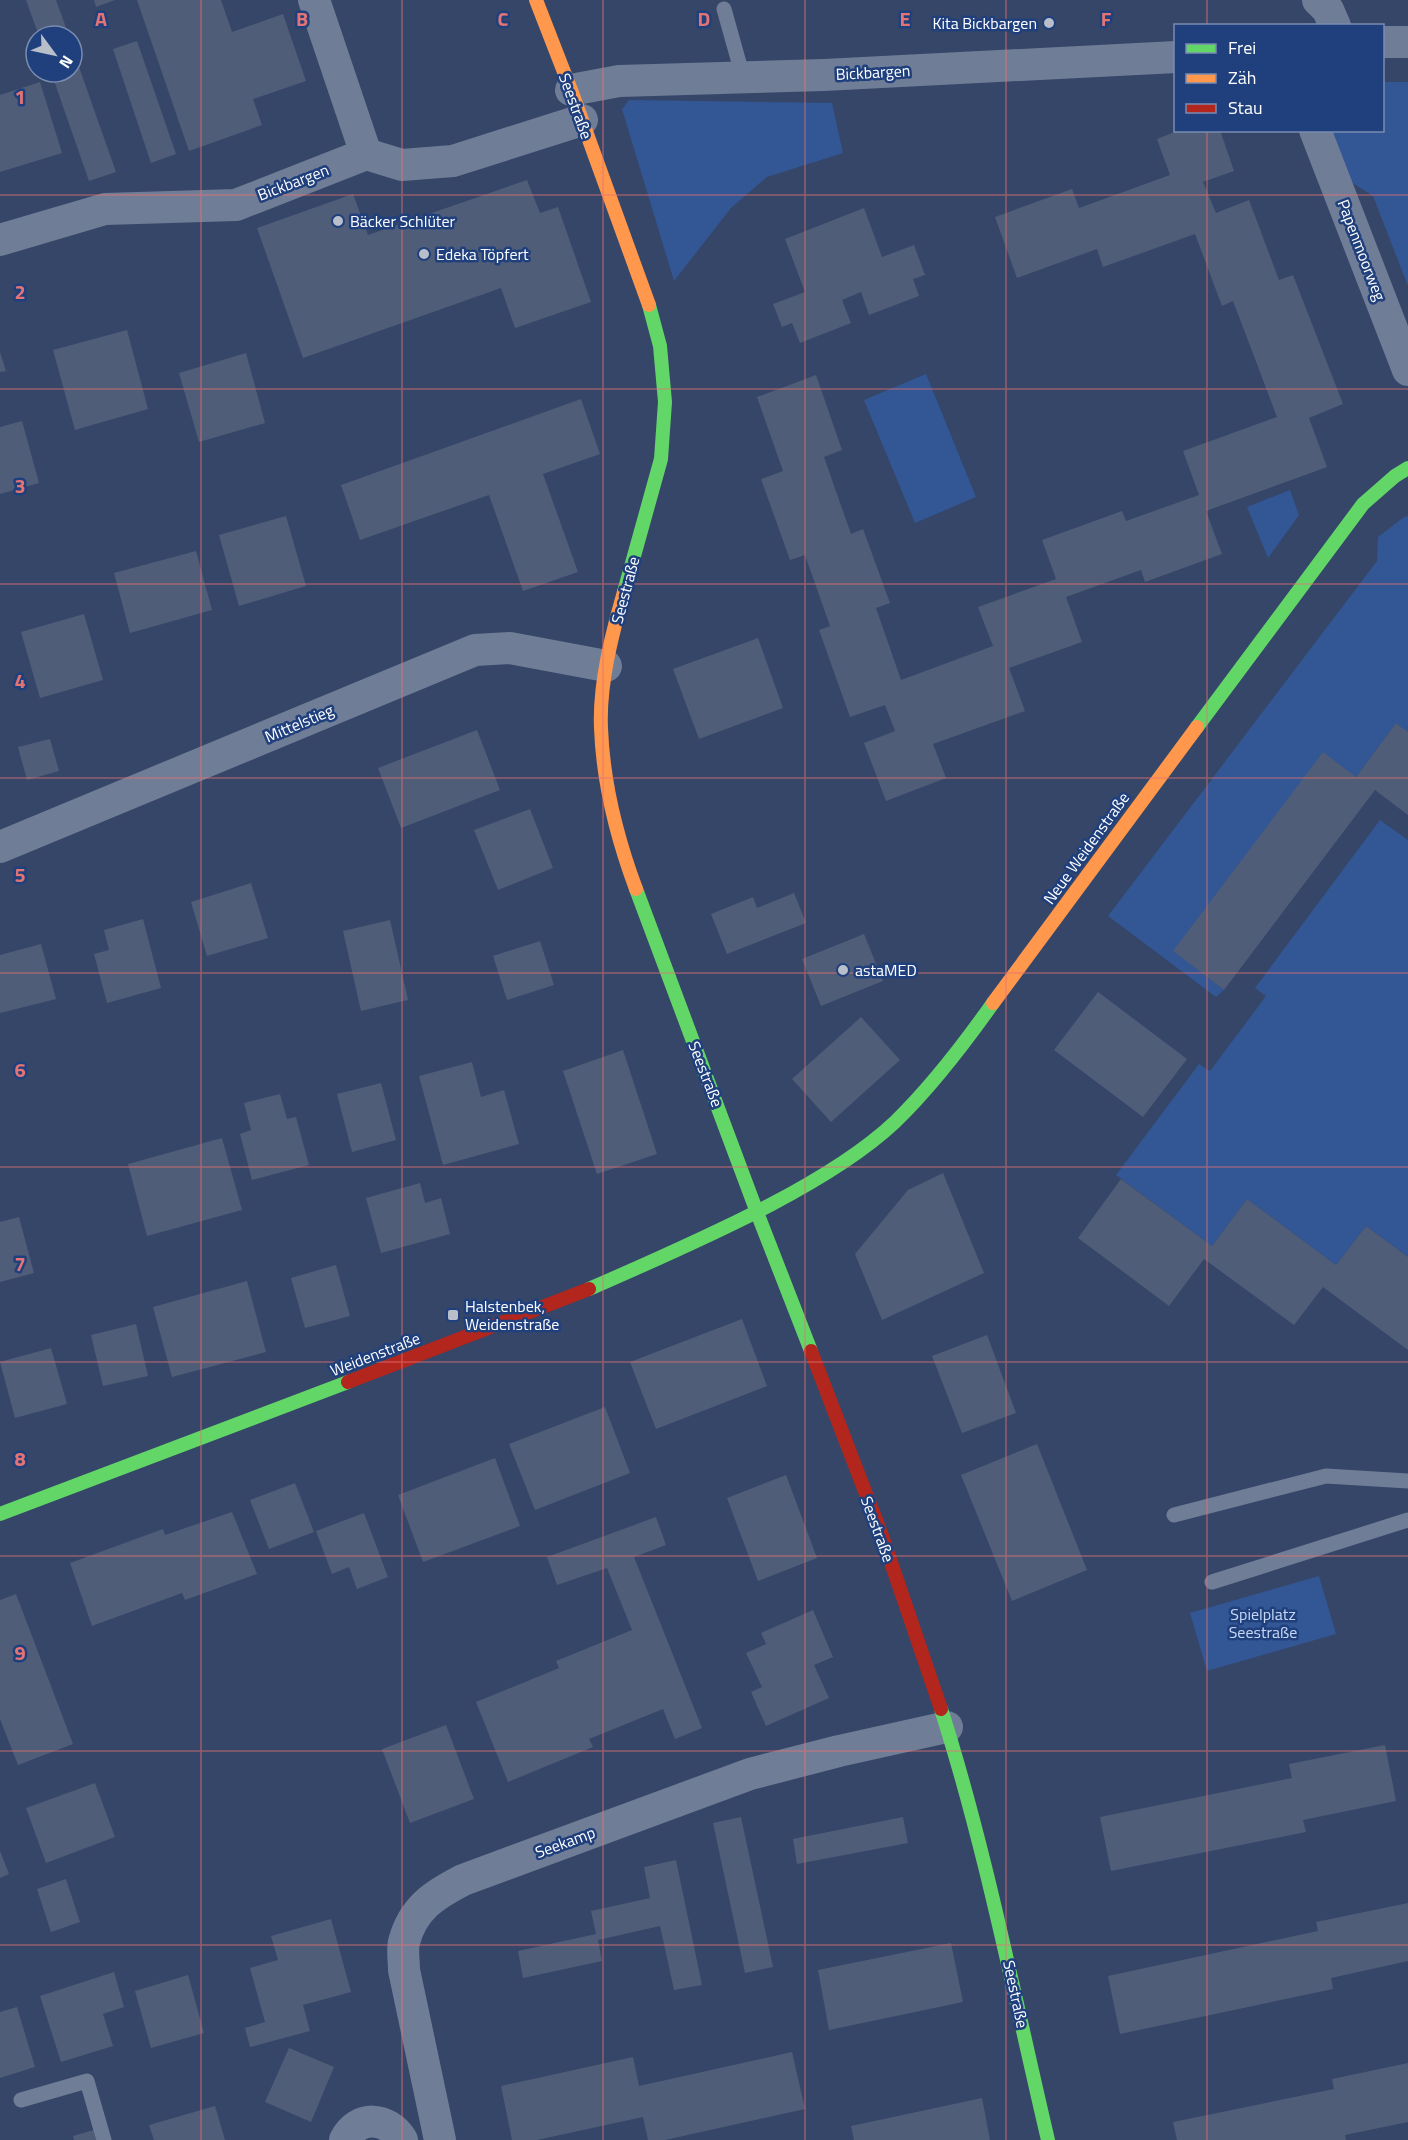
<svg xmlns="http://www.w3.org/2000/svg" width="1408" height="2140" font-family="'Titillium Web',sans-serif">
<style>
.green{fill:#335694}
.building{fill:#4f5d78}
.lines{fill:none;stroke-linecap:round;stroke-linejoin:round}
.lane{stroke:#707d97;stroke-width:15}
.street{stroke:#707d97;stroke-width:32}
.fast{stroke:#63d668;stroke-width:14}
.slow{stroke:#ff974d;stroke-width:14}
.jam{stroke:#b3261e;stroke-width:14}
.grid{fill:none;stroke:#e47373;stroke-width:1.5;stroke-opacity:0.55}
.poi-dot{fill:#b8beca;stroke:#20407d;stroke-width:2}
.labels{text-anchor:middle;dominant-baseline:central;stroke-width:5;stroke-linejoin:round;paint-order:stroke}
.poi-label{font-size:16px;fill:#fff;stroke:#20407d;text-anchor:start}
.street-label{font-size:16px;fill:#fff;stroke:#20407d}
.park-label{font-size:16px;fill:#c7d8f5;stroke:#20407d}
.grid-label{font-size:20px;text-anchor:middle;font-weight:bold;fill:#e47373;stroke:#20407d;stroke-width:5;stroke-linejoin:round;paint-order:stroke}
</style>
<rect width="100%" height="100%" fill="#354668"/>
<!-- green -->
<g class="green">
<path d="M 1383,82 L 1408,82 L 1408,286 L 1373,196 L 1351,182 L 1331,131 L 1382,130 Z"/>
<path d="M 629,100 L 832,103 L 843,153 L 767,177 L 731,208 L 674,281 L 622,109 Z"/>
<path d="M 926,374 L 976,497 L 915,523 L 864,400 Z"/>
<path d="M 1290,490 L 1299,515 L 1268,558 L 1247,507 Z"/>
<path d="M 1408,516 L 1408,732 L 1396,723 L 1356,777 L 1174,951 L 1224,990 L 1216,997 L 1108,916 L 1377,561 L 1378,537 L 1404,517 Z"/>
<path d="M 1380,820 L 1408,840 L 1408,1257 L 1366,1226 L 1336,1265 L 1247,1199 L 1212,1246 L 1116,1175 L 1199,1064 L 1210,1071 L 1266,996 L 1255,988 Z"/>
<path d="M 1319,1576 L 1336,1634 L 1207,1671 L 1190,1613 Z"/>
</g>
<!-- building -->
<g class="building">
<path d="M 26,0 L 56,0 L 69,36 L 39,36 Z"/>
<path d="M 94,0 L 115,0 L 96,7 Z"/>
<path d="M 137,0 L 221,0 L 232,32 L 283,14 L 306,81 L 253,99 L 262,125 L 189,151 Z"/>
<path d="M 137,41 L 176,154 L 151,163 L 113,49 Z"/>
<path d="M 72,47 L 116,172 L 89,181 L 51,72 L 72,72 Z"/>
<path d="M 40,82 L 62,153 L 0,172 L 0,95 Z"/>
<path d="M 1180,130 L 1220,130 L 1234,171 L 1203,182 L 1216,213 L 1249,200 L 1279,280 L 1293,275 L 1343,404 L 1309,418 L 1327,467 L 1206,511 L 1222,554 L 1145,582 L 1141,570 L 1066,597 L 1082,642 L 1009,668 L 1025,711 L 933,744 L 946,778 L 886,801 L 864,743 L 895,731 L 885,705 L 850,717 L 819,630 L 830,626 L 805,555 L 790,560 L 761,479 L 783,471 L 757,397 L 816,375 L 842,450 L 824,457 L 851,534 L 863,529 L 890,603 L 876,608 L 901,680 L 993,646 L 978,607 L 1056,579 L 1042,540 L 1122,511 L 1126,521 L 1199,495 L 1183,451 L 1277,417 L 1233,301 L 1222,306 L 1195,234 L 1103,267 L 1097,249 L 1017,278 L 995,217 L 1072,189 L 1079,208 L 1170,175 L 1157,139 Z"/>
<path d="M 527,180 L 540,213 L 558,207 L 591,302 L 515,328 L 501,288 L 303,358 L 257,228 L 353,194 L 368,235 Z"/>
<path d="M 864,208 L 882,257 L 914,245 L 925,275 L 913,279 L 919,296 L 869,315 L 861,292 L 842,300 L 851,323 L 800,343 L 792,323 L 782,327 L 773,304 L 805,292 L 785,239 Z"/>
<path d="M 127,330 L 148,409 L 75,430 L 53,350 Z"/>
<path d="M 0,352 L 6,371 L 0,372 Z"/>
<path d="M 246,353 L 265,423 L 199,442 L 179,373 Z"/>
<path d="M 581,399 L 600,454 L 543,474 L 578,572 L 523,591 L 489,495 L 360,540 L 341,485 Z"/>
<path d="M 22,421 L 39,483 L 0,494 L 0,427 Z"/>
<path d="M 286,516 L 306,586 L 239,606 L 219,535 Z"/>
<path d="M 196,551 L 212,610 L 130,633 L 114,573 Z"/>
<path d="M 84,614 L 103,680 L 40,698 L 21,632 Z"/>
<path d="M 758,638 L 783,708 L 699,739 L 673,669 Z"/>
<path d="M 1396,723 L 1408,732 L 1408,815 L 1375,790 L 1224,990 L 1173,951 L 1323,752 L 1356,777 Z"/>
<path d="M 477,730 L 500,790 L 401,828 L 378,768 Z"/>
<path d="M 50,739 L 59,771 L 27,780 L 18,747 Z"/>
<path d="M 530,809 L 553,868 L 498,890 L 474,830 Z"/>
<path d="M 251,883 L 268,938 L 207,956 L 191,902 Z"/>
<path d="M 794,893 L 806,923 L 727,954 L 711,914 L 753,897 L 757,908 Z"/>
<path d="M 143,919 L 161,988 L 107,1003 L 94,954 L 109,950 L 104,930 Z"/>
<path d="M 390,920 L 408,1000 L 361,1011 L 343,931 Z"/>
<path d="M 864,934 L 883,981 L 821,1006 L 802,959 Z"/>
<path d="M 540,941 L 554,985 L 507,1000 L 493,956 Z"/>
<path d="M 41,944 L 56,999 L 0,1013 L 0,955 Z"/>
<path d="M 1098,992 L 1187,1059 L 1143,1117 L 1054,1050 Z"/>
<path d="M 861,1017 L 900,1060 L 831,1122 L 792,1079 Z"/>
<path d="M 623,1050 L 657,1154 L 597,1174 L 563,1071 Z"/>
<path d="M 472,1062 L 481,1097 L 504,1090 L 519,1144 L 443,1165 L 419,1076 Z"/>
<path d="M 381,1083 L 396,1140 L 352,1152 L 337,1094 Z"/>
<path d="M 280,1094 L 287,1119 L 296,1117 L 309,1165 L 252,1180 L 240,1134 L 251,1130 L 244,1103 Z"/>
<path d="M 222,1138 L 242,1210 L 147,1236 L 128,1164 Z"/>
<path d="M 943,1173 L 984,1273 L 882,1320 L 855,1254 L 908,1190 Z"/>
<path d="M 1121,1179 L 1212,1246 L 1247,1199 L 1336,1265 L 1366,1226 L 1408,1257 L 1408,1350 L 1323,1287 L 1294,1325 L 1204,1259 L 1169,1306 L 1078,1238 Z"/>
<path d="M 420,1183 L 425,1203 L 441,1198 L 450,1234 L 381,1253 L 366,1198 Z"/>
<path d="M 19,1217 L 34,1273 L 0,1282 L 0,1222 Z"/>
<path d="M 336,1265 L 350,1316 L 305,1328 L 291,1278 Z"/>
<path d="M 247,1281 L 266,1352 L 172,1377 L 153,1307 Z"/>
<path d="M 742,1319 L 767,1386 L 656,1429 L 630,1362 Z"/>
<path d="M 136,1324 L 148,1376 L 103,1386 L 91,1335 Z"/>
<path d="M 987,1335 L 1016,1413 L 962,1433 L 932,1356 Z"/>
<path d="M 51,1348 L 67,1404 L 15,1418 L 0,1362 Z"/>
<path d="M 605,1407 L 630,1473 L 535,1510 L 509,1444 Z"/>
<path d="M 1037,1444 L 1087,1570 L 1012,1601 L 961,1475 Z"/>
<path d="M 495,1458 L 520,1526 L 423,1562 L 398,1495 Z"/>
<path d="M 786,1475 L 817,1558 L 758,1581 L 727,1498 Z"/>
<path d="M 295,1483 L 314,1532 L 269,1549 L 250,1500 Z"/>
<path d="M 232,1512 L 257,1574 L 185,1600 L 182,1593 L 92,1626 L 70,1563 L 163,1529 L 165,1535 Z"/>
<path d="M 364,1513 L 388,1577 L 357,1589 L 349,1567 L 332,1574 L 316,1531 Z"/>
<path d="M 656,1517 L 666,1545 L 634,1557 L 702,1728 L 675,1739 L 663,1709 L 589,1739 L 593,1747 L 508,1782 L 476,1702 L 559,1668 L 556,1661 L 632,1630 L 607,1568 L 557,1585 L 547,1557 Z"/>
<path d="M 16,1594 L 73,1744 L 18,1765 L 0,1719 L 0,1600 Z"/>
<path d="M 813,1610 L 833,1657 L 814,1665 L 829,1698 L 766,1726 L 751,1692 L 762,1687 L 746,1653 L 766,1644 L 761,1633 Z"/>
<path d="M 446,1725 L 474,1799 L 410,1823 L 382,1749 Z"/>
<path d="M 1385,1745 L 1396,1801 L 1303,1820 L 1306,1832 L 1111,1871 L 1100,1817 L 1292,1778 L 1289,1764 Z"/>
<path d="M 95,1783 L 115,1837 L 46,1863 L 26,1808 Z"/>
<path d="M 741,1817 L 773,1967 L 745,1973 L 713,1823 Z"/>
<path d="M 903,1817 L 908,1843 L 797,1864 L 793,1839 Z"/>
<path d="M 0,1851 L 9,1874 L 0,1878 Z"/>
<path d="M 676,1860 L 702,1985 L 674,1990 L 660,1926 L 598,1940 L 602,1961 L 523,1978 L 518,1951 L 596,1934 L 591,1911 L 650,1898 L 644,1867 Z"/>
<path d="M 66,1879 L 80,1922 L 51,1932 L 37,1889 Z"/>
<path d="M 1408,1903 L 1408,1961 L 1331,1978 L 1333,1989 L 1120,2034 L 1108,1976 L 1318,1931 L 1316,1922 Z"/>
<path d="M 331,1919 L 351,1992 L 303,2005 L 310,2031 L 250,2047 L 245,2028 L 265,2022 L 250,1968 L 278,1960 L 271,1936 Z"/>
<path d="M 951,1943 L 963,2002 L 829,2030 L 818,1970 Z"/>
<path d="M 114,1972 L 124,2007 L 103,2014 L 113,2046 L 61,2062 L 40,1996 Z"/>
<path d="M 188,1975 L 204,2033 L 151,2048 L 135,1991 Z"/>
<path d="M 17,2007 L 35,2067 L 0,2078 L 0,2012 Z"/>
<path d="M 289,2048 L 334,2067 L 311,2122 L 265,2102 Z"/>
<path d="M 792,2052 L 805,2109 L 665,2140 L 648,2140 L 643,2117 L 537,2140 L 512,2140 L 501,2086 L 633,2057 L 639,2086 Z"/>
<path d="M 1408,2063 L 1408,2122 L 1345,2135 L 1346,2140 L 1177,2140 L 1173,2122 L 1334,2089 L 1332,2079 Z"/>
<path d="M 982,2098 L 990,2140 L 854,2140 L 851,2126 Z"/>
<path d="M 215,2106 L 225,2140 L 154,2140 L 149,2125 Z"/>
<path d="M 94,2130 L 96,2140 L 74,2140 L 73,2136 Z"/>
</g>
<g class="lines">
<!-- lane -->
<g class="lane">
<path d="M 724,9 L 743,77"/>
<path d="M 1174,1515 L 1326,1476 L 1408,1481"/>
<path d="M 1212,1582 L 1408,1520"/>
<path d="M 21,2100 L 87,2081 L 104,2140"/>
</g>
<!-- street -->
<g class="street">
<path d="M 314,0 L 366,154"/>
<path d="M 1318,0 L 1328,10 L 1335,26"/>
<path d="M 1382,42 L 1408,42"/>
<path d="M 571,90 L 619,81 L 824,75 L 1176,57"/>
<path d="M 1315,130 L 1408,370"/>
<path d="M 0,240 L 105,209 L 236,205 L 366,154 L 402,165 L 453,161 L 582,120"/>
<path d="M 0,847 L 475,650 L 510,648 L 606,666"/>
<path d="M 345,2140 C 358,2114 388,2117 402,2140"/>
<path d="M 440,2140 L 404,1970 C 404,1961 402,1950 404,1942 C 413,1908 434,1895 463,1880 L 750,1774 L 839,1751 L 947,1727"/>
</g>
<!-- fast -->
<g class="fast">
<path d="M 624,592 L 661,459 L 665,402 L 660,346 L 649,305"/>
<path d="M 1197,727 L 1363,504 L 1395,476 L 1408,468"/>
<path d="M 636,889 L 758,1215 L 811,1351"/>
<path d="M 589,1289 C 651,1262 710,1236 770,1205 C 812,1183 860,1155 895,1122 C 931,1087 964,1044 993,1003"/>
<path d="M 0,1514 L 348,1382"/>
<path d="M 941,1709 C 986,1850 1014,1996 1048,2140"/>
</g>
<!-- slow -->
<g class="slow">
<path d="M 536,0 L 571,90 L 649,305"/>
<path d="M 624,592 C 612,634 599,684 601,728 C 603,782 617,838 636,889"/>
<path d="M 993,1003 L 1197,727"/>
</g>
<!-- jam -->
<g class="jam">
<path d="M 811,1351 L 881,1533 L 941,1709"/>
<path d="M 348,1382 L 589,1289"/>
</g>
</g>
<!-- grid -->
<path class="grid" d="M 201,0 L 201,2140M 402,0 L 402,2140M 603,0 L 603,2140M 805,0 L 805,2140M 1006,0 L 1006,2140M 1207,0 L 1207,26M 1207,130 L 1207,2140M 0,195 L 1408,195M 0,389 L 1408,389M 0,584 L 1408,584M 0,778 L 1408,778M 0,973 L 1408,973M 0,1167 L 1408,1167M 0,1362 L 1408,1362M 0,1556 L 1408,1556M 0,1751 L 1408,1751M 0,1945 L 1408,1945"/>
<!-- markers -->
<g class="poi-dot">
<circle cx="1049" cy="23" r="6"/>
<circle cx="338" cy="221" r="6"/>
<circle cx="424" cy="254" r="6"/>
<circle cx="843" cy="970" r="6"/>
<rect x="447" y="1309" width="12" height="12" rx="3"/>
</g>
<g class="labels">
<!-- poi labels -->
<g class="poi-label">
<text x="1037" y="23" text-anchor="end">Kita Bickbargen</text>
<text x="350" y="221">Bäcker Schlüter</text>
<text x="436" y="254">Edeka Töpfert</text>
<text x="855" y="970">astaMED</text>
<text x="465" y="1306">Halstenbek,<tspan x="465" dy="18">Weidenstraße</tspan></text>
</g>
<!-- street labels -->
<g class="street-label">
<text transform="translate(873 72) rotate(-3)">Bickbargen</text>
<text transform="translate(576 106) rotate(70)">Seestraße</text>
<text transform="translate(293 182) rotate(-21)">Bickbargen</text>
<text transform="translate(1362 250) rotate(69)">Papenmoorweg</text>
<text transform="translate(625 590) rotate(-75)">Seestraße</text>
<text transform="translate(299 723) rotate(-23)">Mittelstieg</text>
<text transform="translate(1086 848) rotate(-54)">Neue Weidenstraße</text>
<text transform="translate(706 1074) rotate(69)">Seestraße</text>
<text transform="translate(375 1354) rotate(-21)">Weidenstraße</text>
<text transform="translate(878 1529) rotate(70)">Seestraße</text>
<text transform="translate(565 1842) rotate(-20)">Seekamp</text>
<text transform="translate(1016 1994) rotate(78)">Seestraße</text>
</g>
<!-- park labels -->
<g class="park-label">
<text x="1263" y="1614">Spielplatz<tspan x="1263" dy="18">Seestraße</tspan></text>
</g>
</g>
<g class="grid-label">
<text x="101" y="26">A</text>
<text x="302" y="26">B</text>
<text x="503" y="26">C</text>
<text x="704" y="26">D</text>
<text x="905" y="26">E</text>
<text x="1106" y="26">F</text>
<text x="20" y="104">1</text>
<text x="20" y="299">2</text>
<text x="20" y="493">3</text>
<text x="20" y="688">4</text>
<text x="20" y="882">5</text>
<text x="20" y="1077">6</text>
<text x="20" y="1271">7</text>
<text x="20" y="1466">8</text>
<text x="20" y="1660">9</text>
</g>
<!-- legend -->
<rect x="1174" y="24" width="210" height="108" fill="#20407d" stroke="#798cb1" stroke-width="1.5"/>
<rect x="1186" y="44" width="30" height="9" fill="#63d668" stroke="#798cb1" stroke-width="1.5"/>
<text x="1228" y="54" font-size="18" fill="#ffffff">Frei</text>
<rect x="1186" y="74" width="30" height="9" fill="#ff974d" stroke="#798cb1" stroke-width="1.5"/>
<text x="1228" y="84" font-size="18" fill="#ffffff">Zäh</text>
<rect x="1186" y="104" width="30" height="9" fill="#b3261e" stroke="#798cb1" stroke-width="1.5"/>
<text x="1228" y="114" font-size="18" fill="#ffffff">Stau</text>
<!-- north arrow -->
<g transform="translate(54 54) rotate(123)"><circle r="28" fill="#20407d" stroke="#798cb1" stroke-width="1.5"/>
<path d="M0-4.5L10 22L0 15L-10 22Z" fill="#b8beca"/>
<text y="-9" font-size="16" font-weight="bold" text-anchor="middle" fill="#ffffff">N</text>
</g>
</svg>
